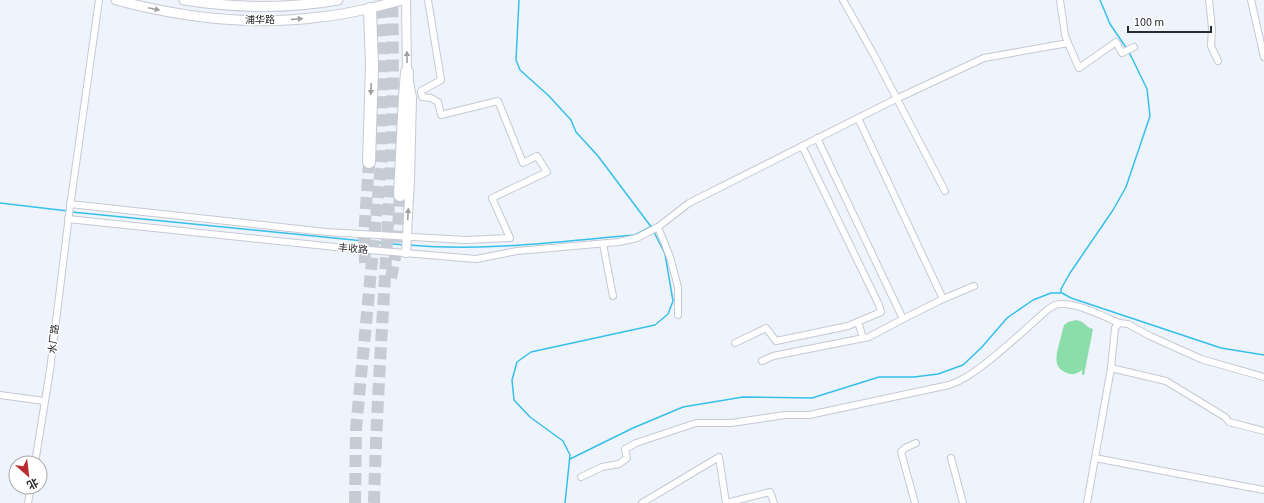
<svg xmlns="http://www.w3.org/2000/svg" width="1264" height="503" font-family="'Source Sans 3','Noto Sans SC',sans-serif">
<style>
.green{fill:#8bdeaa}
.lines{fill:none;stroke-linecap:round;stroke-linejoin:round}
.stream{stroke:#35c0ec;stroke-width:1.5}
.motorway-tunnel{stroke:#c7cbd3;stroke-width:12;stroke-dasharray:12 6;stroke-linecap:butt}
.minor-casing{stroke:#c5c9d2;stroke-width:8}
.tertiary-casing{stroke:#c5c9d2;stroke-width:10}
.secondary-casing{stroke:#c5c9d2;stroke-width:11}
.motorway-casing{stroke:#c5c9d2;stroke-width:14}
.minor{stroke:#fff;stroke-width:6}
.tertiary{stroke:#fff;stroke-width:8}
.secondary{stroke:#fff;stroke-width:9}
.motorway{stroke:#fff;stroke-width:12}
.oneway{fill:#9f9fa0}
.labels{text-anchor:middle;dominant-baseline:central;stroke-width:3;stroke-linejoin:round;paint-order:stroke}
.street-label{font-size:10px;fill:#292a2d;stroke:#fff}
</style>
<rect width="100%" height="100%" fill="#eff3fc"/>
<!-- green -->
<path class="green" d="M 1076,320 C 1085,321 1086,328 1093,329 L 1084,375 L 1082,375 L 1082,370 C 1078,373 1073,376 1067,373 C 1053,368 1056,356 1059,344 C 1061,338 1062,331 1064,325 L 1068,322 Z"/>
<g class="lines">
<!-- stream -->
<g class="stream">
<path d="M 519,0 L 516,60 L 520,70 L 549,96 L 571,120 L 576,132 L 598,156 L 652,228"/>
<path d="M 1100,0 L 1110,24 L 1127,49"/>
<path d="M 0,203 L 68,211"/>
<path d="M 72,212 L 404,245"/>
<path d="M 410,245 C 485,252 560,241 635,235 L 652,226"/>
<path d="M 1062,293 L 1071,298 L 1221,348 L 1264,355"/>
<path d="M 570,459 L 633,428 L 683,407 L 743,397 L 812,398 L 879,377 L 914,377 L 938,374 L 963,365 L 982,347 L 1007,318 L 1033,300 L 1051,293 L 1061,293 L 1061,289 L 1070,273 L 1113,210 L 1126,187 L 1150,116 L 1147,89 L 1129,52"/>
<path d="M 565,503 L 570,455 L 563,441 L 530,417 L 514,400 L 512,380 L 517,362 L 531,352 L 655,325 L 668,314 L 673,301 L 665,254 L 654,232"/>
</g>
<!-- motorway-tunnel -->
<g class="motorway-tunnel">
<path d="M 365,263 L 364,237 L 369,162"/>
<path d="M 391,278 L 397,247 L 400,195"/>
<path d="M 355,503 L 356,429 L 382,155 L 383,42 L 380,0"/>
<path d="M 374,503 C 378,335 397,168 392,0"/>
</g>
<!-- minor casing -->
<g class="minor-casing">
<g id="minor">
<path d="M 843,0 L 874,55 L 945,191"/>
<path d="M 1060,0 L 1065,35 L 1068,43"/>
<path d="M 1209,0 L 1212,28 L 1211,46 L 1218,61"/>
<path d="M 1251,0 L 1264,57"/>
<path d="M 858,118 L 943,299"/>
<path d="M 817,138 L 903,319 L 943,299 L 974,286"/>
<path d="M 70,204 L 326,232 L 465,240 L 510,238 L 492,198 L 547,172 L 537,156 L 523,163 L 498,101 L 441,115 L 438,102 L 431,98 L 422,97 L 421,91 L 441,80 L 428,0"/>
<path d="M 68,219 L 345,248 L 476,259 L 517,251 L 619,242 L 637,238 L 658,227 L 689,203 L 896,99 L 984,58 L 1068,43 L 1079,68 L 1116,42 L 1122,53 L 1134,47"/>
<path d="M 658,227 L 670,257 L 678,287 L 678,315"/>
<path d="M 603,244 L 613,296"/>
<path d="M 858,322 L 863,338"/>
<path d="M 735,343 L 766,328 L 776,341 L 848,326 L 881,312 L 879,305 L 802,146"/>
<path d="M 762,361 L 773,356 L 869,337 L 903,319"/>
<path d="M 1111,368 L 1166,381 L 1225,417 L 1229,422 L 1264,431"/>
<path d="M 0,395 L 44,401"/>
<path d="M 951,458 L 963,503"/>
<path d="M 1095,458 L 1264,490"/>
<path d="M 35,463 L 50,370 L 70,207 L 99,0"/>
<path d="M 581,477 L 602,467 L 619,464 L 627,458 L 625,449 L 636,443 L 696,423 L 731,423 L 785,415 L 809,415 L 949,385 C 964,380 974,372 986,363 C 1008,346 1027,328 1047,310 C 1050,308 1053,306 1055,305 C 1072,300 1103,316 1119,323"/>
<path d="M 28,503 L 31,487"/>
<path d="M 642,503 L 719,457 L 726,503 L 770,492 L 774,503"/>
<path d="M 915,503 L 901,452 L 905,448 L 916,443"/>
<path d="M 1087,503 L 1111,368 L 1115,328 L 1119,323 L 1128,324 L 1150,336 L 1201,359 L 1264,377"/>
</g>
</g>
<!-- tertiary casing -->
<g class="tertiary-casing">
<path id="tertiary" d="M 406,0 L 407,72 L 412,97 L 410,179 L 406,253"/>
</g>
<!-- secondary casing -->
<g class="secondary-casing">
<g id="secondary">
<path d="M 116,0 C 183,18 252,26 320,17 C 349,14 376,7 403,0"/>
<path d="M 184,0 C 234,8 287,9 338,0"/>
</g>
</g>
<!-- motorway casing -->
<g class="motorway-casing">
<g id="motorway">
<path d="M 369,162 L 372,66 L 370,9"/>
<path d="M 400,195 L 405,96 L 407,72"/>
</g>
</g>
<!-- minor -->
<use href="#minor" class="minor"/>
<!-- tertiary -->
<use href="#tertiary" class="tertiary"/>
<!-- secondary -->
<use href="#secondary" class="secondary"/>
<!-- motorway -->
<use href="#motorway" class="motorway"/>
</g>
<!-- one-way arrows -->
<defs><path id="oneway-solid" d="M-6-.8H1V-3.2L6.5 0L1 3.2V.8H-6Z"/></defs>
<g class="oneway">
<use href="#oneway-solid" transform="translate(154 9) rotate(12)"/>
<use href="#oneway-solid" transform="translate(297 19) rotate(-4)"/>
<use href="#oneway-solid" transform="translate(407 57) rotate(-91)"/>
<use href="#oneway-solid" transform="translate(371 89) rotate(92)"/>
<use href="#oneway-solid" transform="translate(408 214) rotate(-87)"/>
</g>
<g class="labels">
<!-- street labels -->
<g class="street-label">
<text x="260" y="20">浦华路</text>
<text transform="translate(353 249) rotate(5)">丰收路</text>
<text transform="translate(54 339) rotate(-83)">水厂路</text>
</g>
</g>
<!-- north arrow -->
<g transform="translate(28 475) rotate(152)"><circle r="19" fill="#ffffff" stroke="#a9aaab"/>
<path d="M0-3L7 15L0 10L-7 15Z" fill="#bb2b2f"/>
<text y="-6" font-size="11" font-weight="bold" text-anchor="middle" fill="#292a2d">北</text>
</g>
<!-- scale -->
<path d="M1128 26v6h83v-6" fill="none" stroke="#292a2d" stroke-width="2"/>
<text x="1134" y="26" font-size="12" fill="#292a2d" stroke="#ffffff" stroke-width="3" paint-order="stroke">100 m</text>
</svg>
